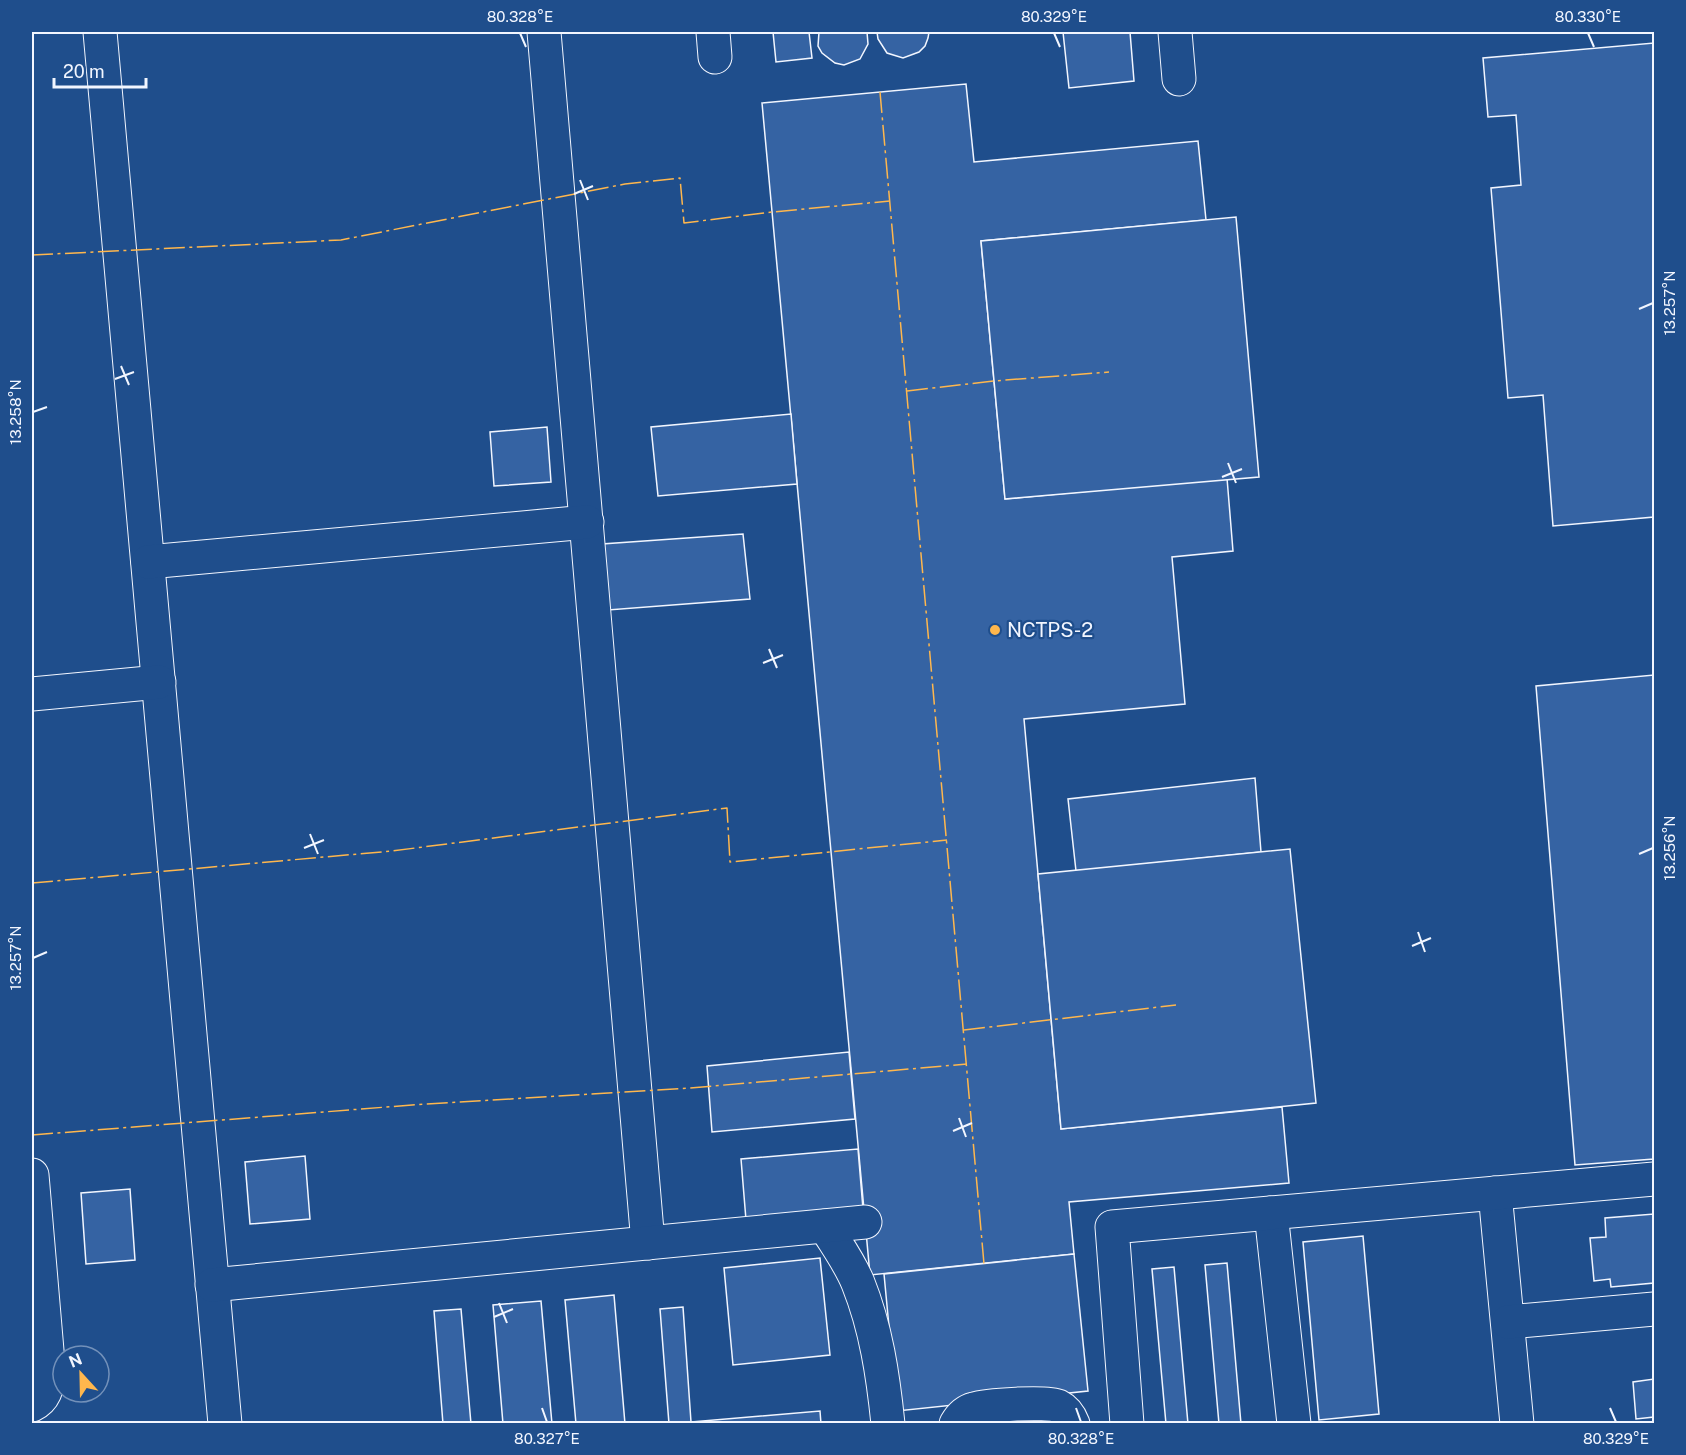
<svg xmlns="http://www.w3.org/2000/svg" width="1686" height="1455" font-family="'Public Sans',sans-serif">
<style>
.building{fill:#3563a3;stroke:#f2f6ff;stroke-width:1.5}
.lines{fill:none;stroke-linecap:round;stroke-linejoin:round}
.minor-casing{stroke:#f2f6ff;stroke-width:35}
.minor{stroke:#1f4e8c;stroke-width:33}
.power{stroke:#ffb74d;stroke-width:1.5;stroke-dasharray:21 4.5 3 4.5;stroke-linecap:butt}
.ticks{fill:none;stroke:#f2f6ff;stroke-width:2}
.poi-dot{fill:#ffb74d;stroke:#1f4e8c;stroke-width:2}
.labels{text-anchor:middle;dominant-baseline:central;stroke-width:4.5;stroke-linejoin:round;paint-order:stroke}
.poi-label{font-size:20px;fill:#f2f6ff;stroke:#1f4e8c;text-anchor:start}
.neatline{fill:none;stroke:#f2f6ff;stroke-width:2}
.ticks-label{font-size:15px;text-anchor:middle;fill:#f2f6ff}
</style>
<rect width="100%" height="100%" fill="#1f4e8c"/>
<!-- building -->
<g class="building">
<path d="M 773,32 L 809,32 L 812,58 L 776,62 Z"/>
<path d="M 819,32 L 867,32 L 868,44 L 860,59 L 844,65 L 835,63 L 822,53 L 818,46 Z"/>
<path d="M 877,32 L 929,32 L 928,38 L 925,46 L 919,52 L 903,58 L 887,53 L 878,39 Z"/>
<path d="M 1063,32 L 1130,32 L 1134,81 L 1069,88 Z"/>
<path d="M 1654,43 L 1654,517 L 1553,526 L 1543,395 L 1508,398 L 1491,188 L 1521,185 L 1516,115 L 1488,117 L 1483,58 Z"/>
<path d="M 966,84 L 974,162 L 1198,141 L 1206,220 L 981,241 L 1005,499 L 1227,478 L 1233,551 L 1172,557 L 1185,704 L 1024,719 L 1061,1129 L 1282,1107 L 1289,1183 L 1069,1202 L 1074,1254 L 870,1275 L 762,103 Z"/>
<path d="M 1236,217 L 1259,477 L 1005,499 L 981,241 Z"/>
<path d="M 791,414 L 797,484 L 658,496 L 651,427 Z"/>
<path d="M 547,427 L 551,482 L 494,486 L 490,432 Z"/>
<path d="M 743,534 L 750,599 L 608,610 L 602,544 Z"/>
<path d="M 1654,675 L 1654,1159 L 1575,1165 L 1536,686 Z"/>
<path d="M 1255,778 L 1261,852 L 1076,871 L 1068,799 Z"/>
<path d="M 1290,849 L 1316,1103 L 1061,1129 L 1038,874 Z"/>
<path d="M 849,1052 L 855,1119 L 712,1132 L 707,1066 Z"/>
<path d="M 858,1149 L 863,1209 L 746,1220 L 741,1159 Z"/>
<path d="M 305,1156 L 310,1219 L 250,1224 L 245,1162 Z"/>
<path d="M 130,1189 L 135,1260 L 86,1264 L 81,1193 Z"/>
<path d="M 1654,1214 L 1654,1283 L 1611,1287 L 1610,1279 L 1594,1281 L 1590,1238 L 1606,1237 L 1605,1218 Z"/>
<path d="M 1363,1236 L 1379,1414 L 1319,1420 L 1303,1242 Z"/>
<path d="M 1074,1254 L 1088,1391 L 897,1411 L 884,1274 Z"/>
<path d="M 820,1258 L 830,1355 L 733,1365 L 724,1268 Z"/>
<path d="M 1227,1263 L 1241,1424 L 1219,1424 L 1205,1265 Z"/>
<path d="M 1174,1267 L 1188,1424 L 1166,1424 L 1152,1269 Z"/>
<path d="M 614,1295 L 625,1424 L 576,1424 L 565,1300 Z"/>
<path d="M 541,1301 L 552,1424 L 503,1424 L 493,1305 Z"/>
<path d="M 683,1307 L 691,1422 L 820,1411 L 821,1424 L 669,1424 L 660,1309 Z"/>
<path d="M 461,1309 L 471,1424 L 443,1424 L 434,1311 Z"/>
<path d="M 1654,1379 L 1654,1417 L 1636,1419 L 1633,1382 Z"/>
</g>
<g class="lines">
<!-- minor casing -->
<g class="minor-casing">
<g id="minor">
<path d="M 100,32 L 225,1424"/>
<path d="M 544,32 L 648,1243"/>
<path d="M 713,32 L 715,57"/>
<path d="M 1175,32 L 1179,79"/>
<path d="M 148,562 L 587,522"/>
<path d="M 32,694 L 159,682"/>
<path d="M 32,1175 L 49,1374 C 47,1388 45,1399 32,1405"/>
<path d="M 1495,1193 L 1517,1424"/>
<path d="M 1271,1213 L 1294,1424"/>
<path d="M 825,1226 C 836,1244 850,1263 858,1283 C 876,1328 883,1375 888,1424"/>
<path d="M 212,1285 L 865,1222"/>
<path d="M 1508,1322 L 1654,1309"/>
<path d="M 956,1424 C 960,1417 966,1411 974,1409 C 986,1405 1047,1401 1058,1406 C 1066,1410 1070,1416 1073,1424"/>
<path d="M 1127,1424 L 1112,1227 L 1654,1179"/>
</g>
</g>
<!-- minor -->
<use href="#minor" class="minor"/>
<!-- power -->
<g class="power">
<path d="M 880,92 L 984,1264"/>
<path d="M 32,255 L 341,240 L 625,184 L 680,178 L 684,223 L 772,212 L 890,201"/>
<path d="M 907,391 L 994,381 L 1109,372"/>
<path d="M 32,883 L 392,851 L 727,808 L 730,862 L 947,840"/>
<path d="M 964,1030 L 1176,1005"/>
<path d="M 32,1135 L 412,1105 L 690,1088 L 967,1064"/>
</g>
</g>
<!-- ticks -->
<path class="ticks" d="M 520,33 L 526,47M 1054,33 L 1060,47M 1588,33 L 1594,47M 580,180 L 588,200M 574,194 L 593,186M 1639,309 L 1653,303M 121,366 L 129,385M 115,379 L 134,372M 33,412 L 47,407M 1228,463 L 1236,483M 1222,477 L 1242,469M 769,649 L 777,668M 763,663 L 783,655M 310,834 L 318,854M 304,848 L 324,840M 1639,854 L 1653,848M 1418,932 L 1425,952M 1412,946 L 1431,938M 33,958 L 47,952M 959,1118 L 966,1137M 953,1131 L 972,1123M 499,1303 L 507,1323M 494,1317 L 513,1309M 542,1408 L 547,1422M 1076,1408 L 1081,1422M 1610,1408 L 1616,1422"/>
<!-- markers -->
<circle class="poi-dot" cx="995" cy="630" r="6"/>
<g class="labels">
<!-- poi labels -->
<g class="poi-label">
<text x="1007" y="630">NCTPS-2</text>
</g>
</g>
<!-- border -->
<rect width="1686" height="1455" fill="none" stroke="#1f4e8c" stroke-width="66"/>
<!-- north arrow -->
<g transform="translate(81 1374) rotate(338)"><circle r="28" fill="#1f4e8c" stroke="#7391ba" stroke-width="1.5"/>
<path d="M0-4.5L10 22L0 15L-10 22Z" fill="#ffb74d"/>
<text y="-9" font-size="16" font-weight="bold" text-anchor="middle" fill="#f2f6ff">N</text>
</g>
<!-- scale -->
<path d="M54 78v9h92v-9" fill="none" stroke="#f2f6ff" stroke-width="3"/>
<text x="63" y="78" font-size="18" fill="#f2f6ff" stroke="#1f4e8c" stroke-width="4.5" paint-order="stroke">20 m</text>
<rect x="33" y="33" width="1620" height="1389" class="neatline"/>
<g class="ticks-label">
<text x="520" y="22">80.328°E</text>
<text x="1054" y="22">80.329°E</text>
<text x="1588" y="22">80.330°E</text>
<text transform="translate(1670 303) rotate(-90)" y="5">13.257°N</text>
<text transform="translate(16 412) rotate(-90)" y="5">13.258°N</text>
<text transform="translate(1670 848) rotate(-90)" y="5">13.256°N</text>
<text transform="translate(16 958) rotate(-90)" y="5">13.257°N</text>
<text x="547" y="1444">80.327°E</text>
<text x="1081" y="1444">80.328°E</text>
<text x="1616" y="1444">80.329°E</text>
</g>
</svg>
